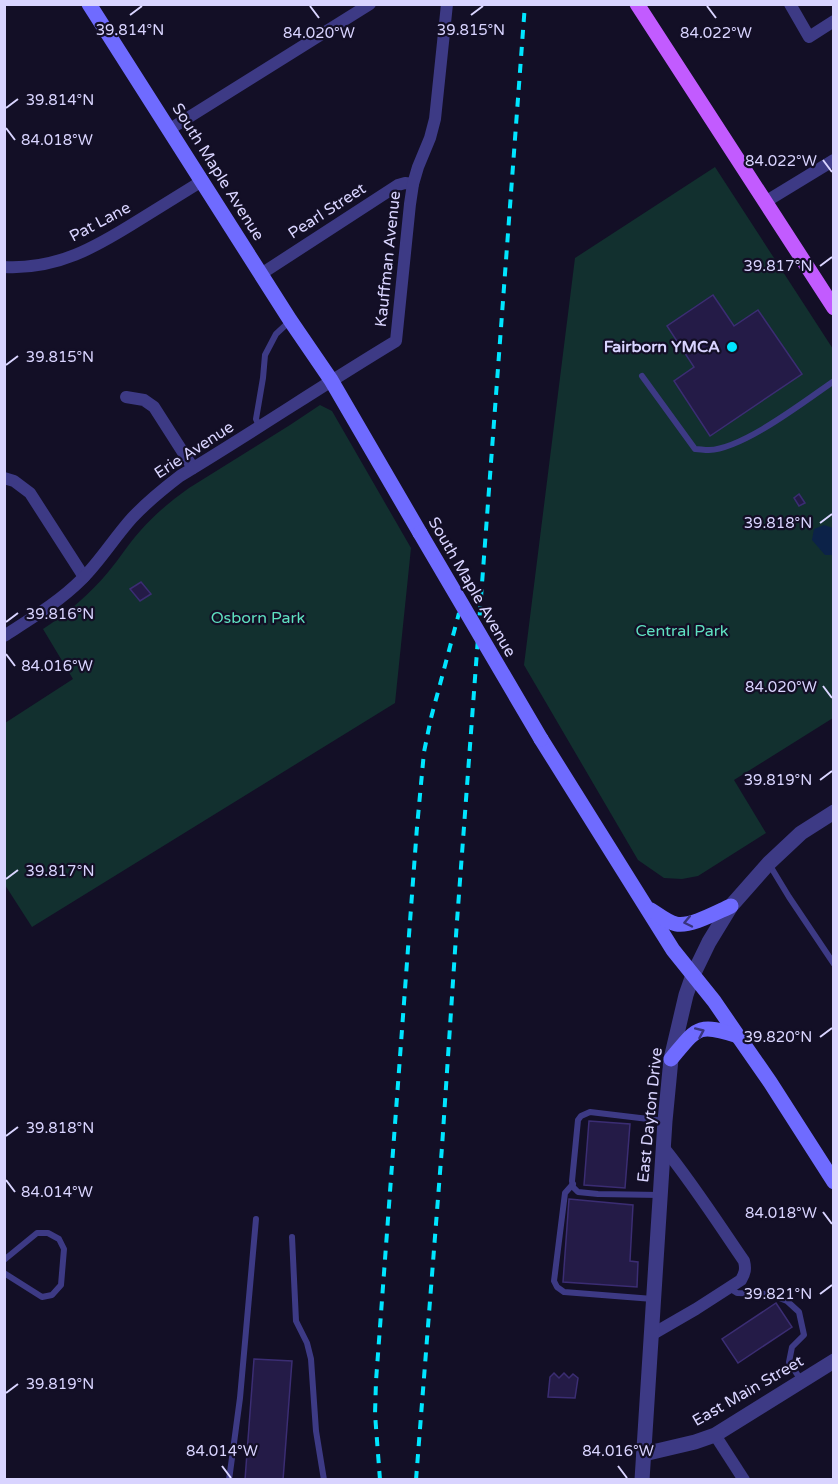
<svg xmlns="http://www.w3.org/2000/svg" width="838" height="1484" font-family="'Varela Round',sans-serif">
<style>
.green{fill:#12302f}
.water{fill:#0c2248}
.building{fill:#241b47;stroke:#3b2d73;stroke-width:1.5}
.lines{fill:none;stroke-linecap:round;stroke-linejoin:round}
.service{stroke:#3d3a85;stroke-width:6}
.minor{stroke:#3d3a85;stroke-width:12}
.tertiary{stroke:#3d3a85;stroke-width:15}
.secondary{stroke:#6f6bff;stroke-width:15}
.primary{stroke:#c25bff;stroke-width:15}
.rail{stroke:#00e5ff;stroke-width:4;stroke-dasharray:9 8;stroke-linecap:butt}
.secondary-bridge{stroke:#6f6bff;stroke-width:15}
.oneway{stroke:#38347d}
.ticks{fill:none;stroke:#d9d4ff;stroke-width:2}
.poi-dot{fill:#00e5ff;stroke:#130f26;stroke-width:2}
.labels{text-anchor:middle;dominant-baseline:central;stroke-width:4.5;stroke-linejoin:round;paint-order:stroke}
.street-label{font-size:16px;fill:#d9d4ff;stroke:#130f26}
.poi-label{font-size:16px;font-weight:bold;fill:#d9d4ff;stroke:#130f26;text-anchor:end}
.park-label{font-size:16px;fill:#5fe0c0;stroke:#130f26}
.ticks-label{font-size:15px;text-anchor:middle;fill:#d9d4ff;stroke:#130f26;stroke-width:4.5;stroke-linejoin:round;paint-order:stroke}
</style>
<rect width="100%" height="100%" fill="#130f26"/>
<!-- green -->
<g class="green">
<path d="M 715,167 L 833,349 L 833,718 L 734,780 L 766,833 L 698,876 L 682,879 L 664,878 L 638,860 L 524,665 L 575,258 Z"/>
<path d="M 320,405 L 332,411 L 411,548 L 395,703 L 32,927 L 5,885 L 5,723 L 73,679 L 43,629 C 68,613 91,593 109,571 C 120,558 129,543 141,530 C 155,514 172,500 189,488 L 290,425 Z"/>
</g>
<!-- water -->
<path class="water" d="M 824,525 L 833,528 L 833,555 L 825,555 L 812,540 L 814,529 Z"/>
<!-- building -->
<g class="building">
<path d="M 713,295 L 734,326 L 758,310 L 802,374 L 710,436 L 674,381 L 694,367 L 667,326 Z"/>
<path d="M 799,494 L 805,503 L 799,506 L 794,498 Z"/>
<path d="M 141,582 L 151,594 L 140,601 L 130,589 Z"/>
<path d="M 589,1121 L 630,1124 L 625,1188 L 584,1185 Z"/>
<path d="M 569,1199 L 633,1205 L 630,1261 L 638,1262 L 637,1287 L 563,1282 Z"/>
<path d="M 776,1303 L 792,1327 L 738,1363 L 722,1339 Z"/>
<path d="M 254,1359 L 292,1361 L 283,1480 L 245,1480 Z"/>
<path d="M 554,1373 L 559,1378 L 564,1373 L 569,1378 L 573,1374 L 578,1378 L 575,1398 L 548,1397 L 550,1377 Z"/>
</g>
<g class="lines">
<!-- service -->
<g class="service">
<path d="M 642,376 L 695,449 C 699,449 704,450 709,450 C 743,449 805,401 834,381"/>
<path d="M 259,426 L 256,419 L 263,378 L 265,355 L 276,334 L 290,321"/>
<path d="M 769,864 L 789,897 L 834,964"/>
<path d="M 573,1184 L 565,1193 L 554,1281 L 557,1287 L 564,1292 L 653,1299"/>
<path d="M 660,1195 L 598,1194 L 578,1192 L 573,1187 L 572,1181 L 578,1120 L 581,1116 L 590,1112 L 665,1121"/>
<path d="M 292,1237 L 296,1321 L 307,1343 L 311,1359 L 316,1431 L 324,1480"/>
<path d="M 4,1260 L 37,1233 L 48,1233 L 59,1239 L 64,1249 L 61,1285 L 52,1295 L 42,1297 L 4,1273"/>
<path d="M 729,1288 L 737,1293 L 769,1294 L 787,1301 L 799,1312 L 804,1335 L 792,1347 L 789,1362 L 801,1380"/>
<path d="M 229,1480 L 240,1398 L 256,1219"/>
</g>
<!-- minor -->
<g class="minor">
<path d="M 790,4 L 809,37 L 834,21"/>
<path d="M 170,129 L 370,4"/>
<path d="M 765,202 L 834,160"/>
<path d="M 4,267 C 57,270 96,247 139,220 C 160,207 181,194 202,181"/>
<path d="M 261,274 L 398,185 L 405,183 L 413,184"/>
<path d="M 126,397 L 144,400 L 154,407 L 193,468"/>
<path d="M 4,478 L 14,481 L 30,493 L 84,577"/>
<path d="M 4,636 C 32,618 59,602 82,579 C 101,560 114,538 132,518 C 147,502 163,489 180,476 C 253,432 323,385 396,341 L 410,204 L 413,184 L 418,167 L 430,138 L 435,119 L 447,4"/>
<path d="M 651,1335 L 696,1309 L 741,1280 C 745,1273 746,1269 744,1261 C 718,1223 693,1184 664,1148"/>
<path d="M 715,1435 L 744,1480"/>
</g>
<!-- tertiary -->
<g class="tertiary">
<path d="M 644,1454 L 695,1442 L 715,1435 L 834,1361"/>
<path d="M 642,1480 L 665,1121 L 671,1059 L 686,995 L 693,975 L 709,942 L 731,906 L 769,863 L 801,833 L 834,812"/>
</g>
<!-- secondary -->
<g class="secondary">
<path d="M 89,4 L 290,320 L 331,380 L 420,533"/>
<path d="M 541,739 L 673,950 L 714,1001 L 738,1036 L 770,1082 L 834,1182"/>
<path d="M 651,910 C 659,915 667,922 676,924 C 691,927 717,912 731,906"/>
<path d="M 671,1059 C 697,1028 697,1022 738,1036"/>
</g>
<!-- primary -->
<path class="primary" d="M 637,4 L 834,308"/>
<!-- rail -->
<g class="rail">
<path d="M 380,1480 L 375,1414 L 376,1381 L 417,827 L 424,752 L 431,718 L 459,613"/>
<path d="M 416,1480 L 442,1147 L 457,921 L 525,4"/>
</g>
<!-- secondary-bridge -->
<path class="secondary-bridge" d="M 420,533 L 541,739"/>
</g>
<!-- one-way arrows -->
<defs><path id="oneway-chevron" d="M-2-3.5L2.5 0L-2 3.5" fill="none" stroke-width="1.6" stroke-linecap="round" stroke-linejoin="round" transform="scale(1.5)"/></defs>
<g class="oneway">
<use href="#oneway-chevron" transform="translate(688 922) rotate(168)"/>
<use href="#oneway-chevron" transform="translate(700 1032) rotate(-24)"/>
</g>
<!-- ticks -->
<path class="ticks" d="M 310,6 L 319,18M 707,6 L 716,18M 130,15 L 142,6M 471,15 L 483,6M 6,108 L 18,99M 6,128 L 15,140M 823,160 L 832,172M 820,266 L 832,257M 6,365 L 18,356M 820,523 L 832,514M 6,622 L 18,613M 6,654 L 15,666M 823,686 L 832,698M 820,780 L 832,771M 6,879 L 18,870M 820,1037 L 832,1028M 6,1136 L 18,1127M 6,1180 L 15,1192M 823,1212 L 832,1224M 820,1294 L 832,1285M 6,1393 L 18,1384M 222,1466 L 231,1478M 618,1466 L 627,1478"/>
<!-- markers -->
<circle class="poi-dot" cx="732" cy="347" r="6"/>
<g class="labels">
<!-- street labels -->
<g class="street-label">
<text transform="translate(218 172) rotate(58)">South Maple Avenue</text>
<text transform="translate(327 211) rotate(-33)">Pearl Street</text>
<text transform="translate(100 222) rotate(-28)">Pat Lane</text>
<text transform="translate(388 259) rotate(-84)">Kauffman Avenue</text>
<text transform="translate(194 450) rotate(-33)">Erie Avenue</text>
<text transform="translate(472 587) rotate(60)">South Maple Avenue</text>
<text transform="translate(650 1115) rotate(-84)">East Dayton Drive</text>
<text transform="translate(748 1391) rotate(-30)">East Main Street</text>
</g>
<!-- poi labels -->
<g class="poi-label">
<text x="720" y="347">Fairborn YMCA</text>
</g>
<!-- park labels -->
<g class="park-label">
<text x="258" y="618">Osborn Park</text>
<text x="682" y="631">Central Park</text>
</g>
</g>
<g class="ticks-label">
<text x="130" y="35">39.814°N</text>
<text x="471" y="35">39.815°N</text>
<text x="319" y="38">84.020°W</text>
<text x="716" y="38">84.022°W</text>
<text x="60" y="105">39.814°N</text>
<text x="57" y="145">84.018°W</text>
<text x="781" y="166">84.022°W</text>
<text x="778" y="271">39.817°N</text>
<text x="60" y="362">39.815°N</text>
<text x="778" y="528">39.818°N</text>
<text x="60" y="619">39.816°N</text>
<text x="57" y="671">84.016°W</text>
<text x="781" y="692">84.020°W</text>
<text x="778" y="785">39.819°N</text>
<text x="60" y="876">39.817°N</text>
<text x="778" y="1042">39.820°N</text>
<text x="60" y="1133">39.818°N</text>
<text x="57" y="1197">84.014°W</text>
<text x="781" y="1218">84.018°W</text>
<text x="778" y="1299">39.821°N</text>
<text x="60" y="1389">39.819°N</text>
<text x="222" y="1456">84.014°W</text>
<text x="618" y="1456">84.016°W</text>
</g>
<!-- border -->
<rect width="838" height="1484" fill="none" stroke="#d9d4ff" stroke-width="12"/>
</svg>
